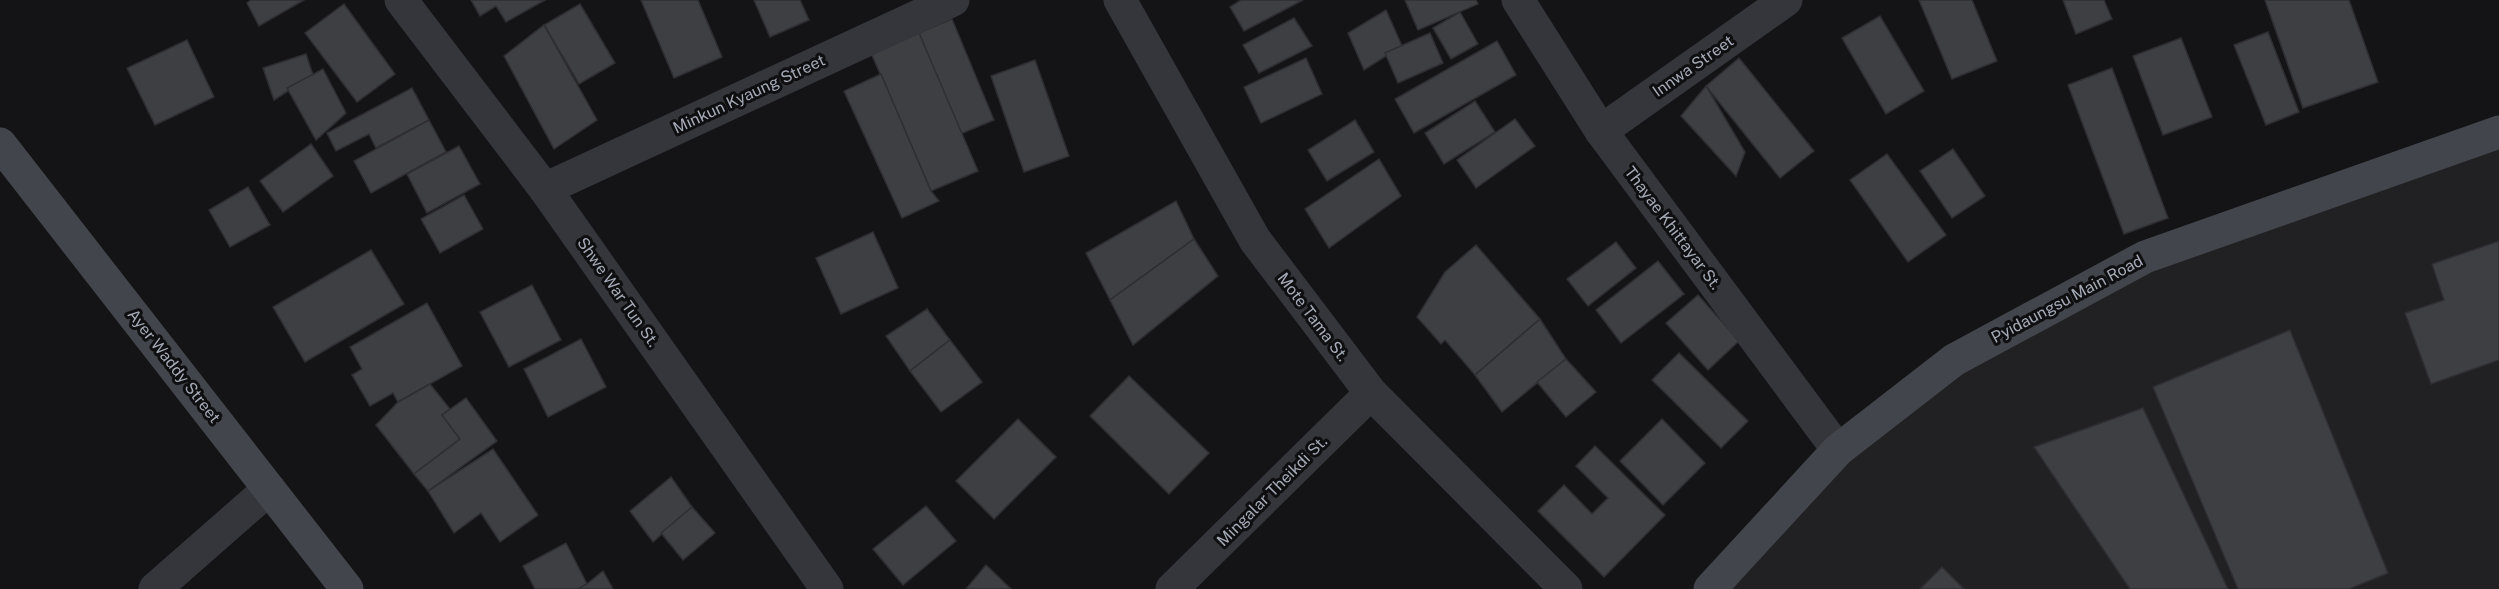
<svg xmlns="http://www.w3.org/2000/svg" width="2499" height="589" font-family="'Public Sans',sans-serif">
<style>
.built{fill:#212023}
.building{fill:#3e3f43;stroke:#2f2e32;stroke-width:1.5}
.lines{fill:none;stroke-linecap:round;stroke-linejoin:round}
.street{stroke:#35363c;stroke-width:33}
.secondary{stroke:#43454c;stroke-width:33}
.labels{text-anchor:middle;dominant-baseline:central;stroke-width:6;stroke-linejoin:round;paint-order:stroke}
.street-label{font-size:16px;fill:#a5aab7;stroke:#0f0f11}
</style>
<rect width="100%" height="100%" fill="#141416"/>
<!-- built -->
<path class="built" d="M 2499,132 L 2499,589 L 1709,589 L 1838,450 L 2145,257 Z"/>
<!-- building -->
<g class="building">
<path d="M 251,0 L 304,0 L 259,26 L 247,3 Z"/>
<path d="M 471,0 L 545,0 L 506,22 L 496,6 L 480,16 Z"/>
<path d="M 641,0 L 698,0 L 722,57 L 674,78 Z"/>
<path d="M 754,0 L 800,0 L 809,20 L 770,37 Z"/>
<path d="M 1241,0 L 1303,0 L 1244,31 L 1230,7 Z"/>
<path d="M 1405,0 L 1476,0 L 1478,4 L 1418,30 Z"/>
<path d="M 1919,0 L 1972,0 L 1997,61 L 1952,79 Z"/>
<path d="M 2063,0 L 2104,0 L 2112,19 L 2076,34 Z"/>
<path d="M 2265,0 L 2349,0 L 2378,82 L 2303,108 Z"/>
<path d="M 344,4 L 395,74 L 357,102 L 305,33 Z"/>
<path d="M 580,4 L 615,63 L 579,84 L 544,25 Z"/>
<path d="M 1386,10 L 1402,46 L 1364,70 L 1348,33 Z"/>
<path d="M 1460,12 L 1478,44 L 1451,59 L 1433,28 Z"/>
<path d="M 1880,16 L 1924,91 L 1886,114 L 1842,38 Z"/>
<path d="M 1294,18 L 1312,46 L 1259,73 L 1243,45 Z"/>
<path d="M 952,19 L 994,120 L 960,134 L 919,33 Z"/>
<path d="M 544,25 L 597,120 L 554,149 L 504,56 Z"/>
<path d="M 2268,32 L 2299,112 L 2266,125 L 2234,45 Z"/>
<path d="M 919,33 L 978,171 L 931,191 L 871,53 Z"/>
<path d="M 1430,33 L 1443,63 L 1398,83 L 1385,53 Z"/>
<path d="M 2181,38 L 2212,117 L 2163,135 L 2133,56 Z"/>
<path d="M 187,40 L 214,97 L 155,125 L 127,68 Z"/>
<path d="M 1497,41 L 1516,75 L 1414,133 L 1395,99 Z"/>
<path d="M 306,54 L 313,75 L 274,100 L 263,68 Z"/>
<path d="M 1306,58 L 1322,94 L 1261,123 L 1244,87 Z"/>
<path d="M 1739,58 L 1814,151 L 1780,178 L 1706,86 Z"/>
<path d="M 1035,60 L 1069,156 L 1024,172 L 991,76 Z"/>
<path d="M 2112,68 L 2168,218 L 2124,234 L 2068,85 Z"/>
<path d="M 323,69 L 346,113 L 316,140 L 287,88 Z"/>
<path d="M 881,74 L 931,191 L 939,201 L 902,218 L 844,91 Z"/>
<path d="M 1706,86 L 1745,152 L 1736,176 L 1681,116 Z"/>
<path d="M 412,88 L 429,120 L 376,148 L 369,134 L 336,151 L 327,133 Z"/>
<path d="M 1475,101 L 1495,132 L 1444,164 L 1425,133 Z"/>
<path d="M 1515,119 L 1535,146 L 1476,188 L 1457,160 Z"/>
<path d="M 429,120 L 446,152 L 371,193 L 354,161 Z"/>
<path d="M 1355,120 L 1374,152 L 1327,181 L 1308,150 Z"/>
<path d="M 311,144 L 333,176 L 283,212 L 260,181 Z"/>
<path d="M 459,146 L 480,184 L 427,213 L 407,174 Z"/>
<path d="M 1953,149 L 1985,196 L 1952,218 L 1920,171 Z"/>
<path d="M 1887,154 L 1946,235 L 1908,262 L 1850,180 Z"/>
<path d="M 1379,159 L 1401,196 L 1329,248 L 1305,209 Z"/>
<path d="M 248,187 L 270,225 L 230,247 L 209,210 Z"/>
<path d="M 464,195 L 483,229 L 440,253 L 421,219 Z"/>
<path d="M 1176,201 L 1194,239 L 1110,300 L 1086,253 Z"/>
<path d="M 873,232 L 898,288 L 841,314 L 816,258 Z"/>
<path d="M 1194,239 L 1218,276 L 1133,345 L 1110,300 Z"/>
<path d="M 2499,241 L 2499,360 L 2431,384 L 2405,313 L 2444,300 L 2432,264 Z"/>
<path d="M 1616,242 L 1636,268 L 1588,306 L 1567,279 Z"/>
<path d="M 1476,245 L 1540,319 L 1475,375 L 1445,340 L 1441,344 L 1417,317 L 1445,272 Z"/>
<path d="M 371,250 L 404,304 L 305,362 L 273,307 Z"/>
<path d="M 1658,261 L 1684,294 L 1621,343 L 1596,310 Z"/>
<path d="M 532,285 L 561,340 L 509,367 L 480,312 Z"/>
<path d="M 1698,295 L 1739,341 L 1708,370 L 1666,323 Z"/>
<path d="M 427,303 L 462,366 L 398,402 L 393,393 L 370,406 L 352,375 L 362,369 L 350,347 Z"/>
<path d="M 927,309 L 950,340 L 910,371 L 886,336 Z"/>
<path d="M 1540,319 L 1566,359 L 1502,412 L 1475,375 Z"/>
<path d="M 2290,330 L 2388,573 L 2349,589 L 2238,589 L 2153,387 Z"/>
<path d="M 581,339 L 606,387 L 548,417 L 524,369 Z"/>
<path d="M 950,340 L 982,382 L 941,412 L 910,371 Z"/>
<path d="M 1679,353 L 1748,421 L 1721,448 L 1652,380 Z"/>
<path d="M 1566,359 L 1596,392 L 1566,417 L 1537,382 Z"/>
<path d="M 1129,376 L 1209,453 L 1169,494 L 1090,416 Z"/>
<path d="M 430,384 L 450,409 L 442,415 L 460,439 L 414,474 L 376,425 L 398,402 Z"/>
<path d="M 466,398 L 497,441 L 428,491 L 414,474 L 460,439 L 442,415 Z"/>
<path d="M 2143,408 L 2228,589 L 2130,589 L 2034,447 Z"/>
<path d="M 1018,419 L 1056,457 L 994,519 L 956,481 Z"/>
<path d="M 1662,419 L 1705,463 L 1663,505 L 1620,461 Z"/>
<path d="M 1595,446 L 1665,515 L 1604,577 L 1538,511 L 1564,485 L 1592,514 L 1608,498 L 1576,466 Z"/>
<path d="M 493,449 L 538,515 L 500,542 L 481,513 L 454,533 L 428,491 Z"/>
<path d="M 671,477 L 692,507 L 653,542 L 630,511 Z"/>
<path d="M 926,506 L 956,541 L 903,585 L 873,549 Z"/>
<path d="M 692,507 L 715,533 L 683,560 L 661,533 Z"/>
<path d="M 566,543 L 587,584 L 578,589 L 535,589 L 523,566 Z"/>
<path d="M 986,565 L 1011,589 L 966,589 Z"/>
<path d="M 1942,567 L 1964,589 L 1920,589 Z"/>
<path d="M 603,571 L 613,589 L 578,589 L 587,584 Z"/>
</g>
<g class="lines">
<!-- street -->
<g class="street">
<path d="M 401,0 L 545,189 L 827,589"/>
<path d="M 1120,0 L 1255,240 L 1371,393 L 1566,589"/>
<path d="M 1518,0 L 1601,131 L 1838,450"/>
<path d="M 1601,131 L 1786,0"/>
<path d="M 545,189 L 953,0"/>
<path d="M 155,589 L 269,489"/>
<path d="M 1172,589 L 1371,393"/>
</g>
<!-- secondary -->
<g class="secondary">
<path d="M 0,144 L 347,589"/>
<path d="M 1710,589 L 1838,450 L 1954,360 L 2145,257 L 2499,132"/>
</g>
</g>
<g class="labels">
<!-- street labels -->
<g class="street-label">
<text transform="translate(1693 66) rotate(-35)">Innwa Street</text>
<text transform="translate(749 94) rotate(-25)">Minkun Kyaung Street</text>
<text transform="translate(1673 228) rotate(53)">Thayae Khittayar St.</text>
<text transform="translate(618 292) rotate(55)">Shwe War Tun St.</text>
<text transform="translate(2067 299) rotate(-28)">Pyidaungsu Main Road</text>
<text transform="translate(1313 317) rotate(53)">Mote Tama St.</text>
<text transform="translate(174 366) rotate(52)">Ayer Waddy Street</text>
<text transform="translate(1272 491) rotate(-45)">Mingalar Theikdi St.</text>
</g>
</g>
</svg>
